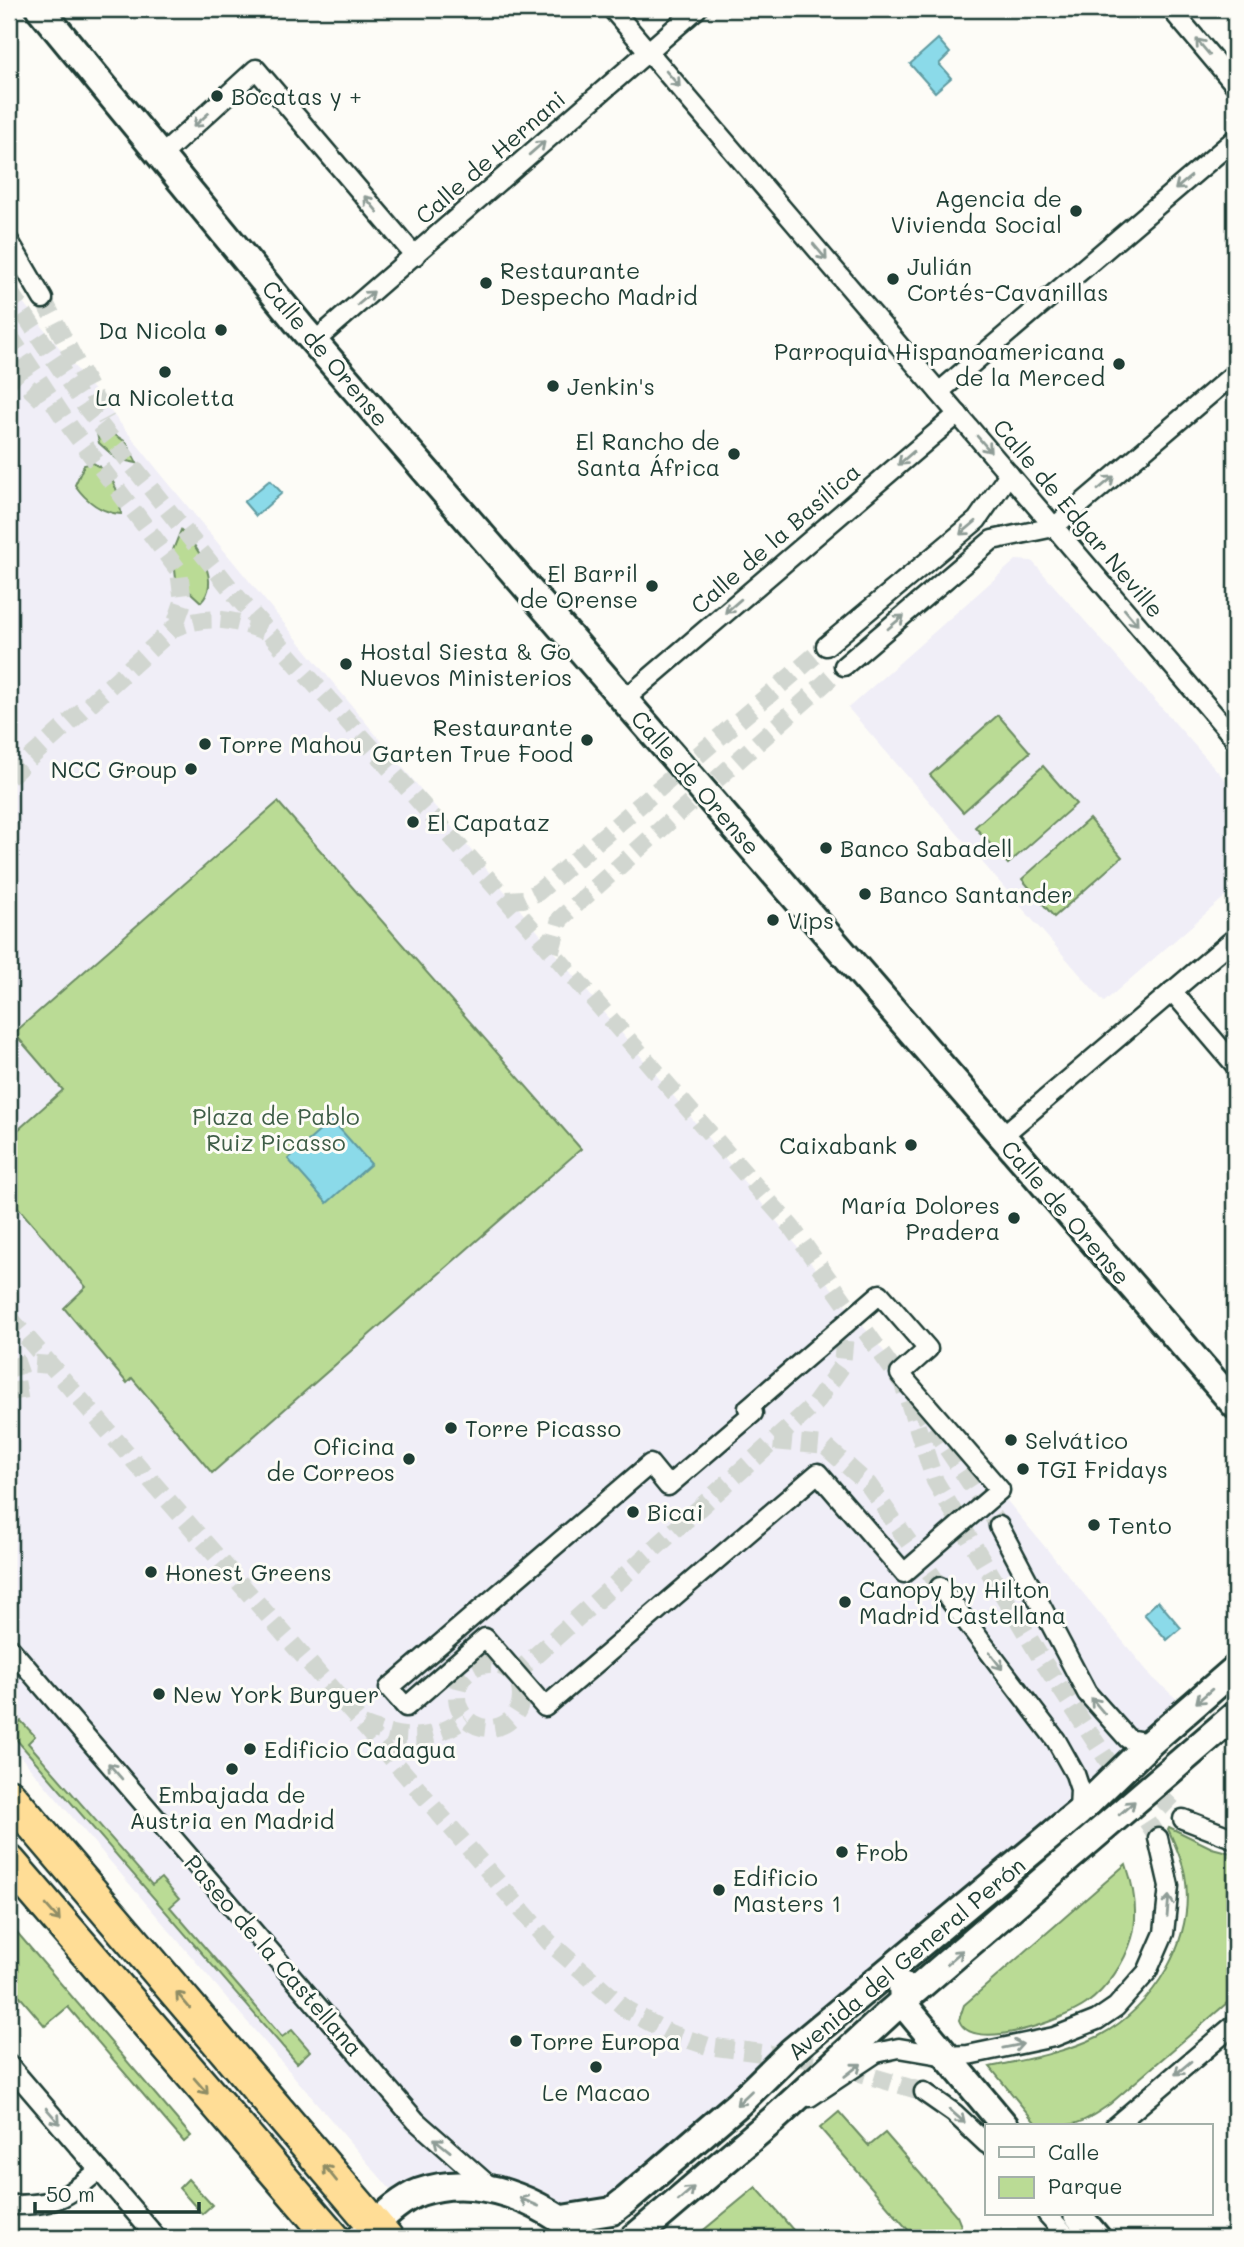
<svg xmlns="http://www.w3.org/2000/svg" width="1244" height="2247" font-family="Mali,sans-serif">
<style>
.built{fill:#f0eef7}
.green{fill:#badb95;stroke:#6c8c64;stroke-width:2}
.water{fill:#8bdae9;stroke:#609ba1;stroke-width:2}
.lines{fill:none;stroke-linecap:round;stroke-linejoin:round}
.street-tunnel{stroke:#d1d6d0;stroke-width:18;stroke-dasharray:18 9;stroke-linecap:butt}
.street-casing{stroke:#1f3d34;stroke-width:23}
.secondary-casing{stroke:#1f3d34;stroke-width:32}
.highway-casing{stroke:#1f3d34;stroke-width:38}
.street{stroke:#fdfcf7;stroke-width:18}
.secondary{stroke:#fdfcf7;stroke-width:26}
.highway{stroke:#ffdd96;stroke-width:33}
.oneway{stroke:#8e9c96}
.oneway2{stroke:#8f8d65}
.poi-dot{fill:#1f3d34;stroke:#fdfcf7;stroke-width:2.5}
.labels{text-anchor:middle;dominant-baseline:central;stroke-width:6;stroke-linejoin:round;paint-order:stroke}
.poi-label{font-size:23px;fill:#1f3d34;stroke:#fdfcf7;text-anchor:start}
.street-label{font-size:23px;fill:#1f3d34;stroke:#fdfcf7}
.park-label{font-size:23px;fill:#3e5d47;stroke:#fdfcf7}
</style>
<rect width="100%" height="100%" fill="#fdfcf7"/>
<filter id="ink" filterUnits="userSpaceOnUse"><feTurbulence type="fractalNoise" baseFrequency=".0143" numOctaves="2"/><feDisplacementMap in="SourceGraphic" scale="14" xChannelSelector="R" yChannelSelector="G"/><feConvolveMatrix kernelMatrix="1 2 1 2 8 2 1 2 1" color-interpolation-filters="sRGB"/></filter>
<g filter="url(#ink)">
<!-- built -->
<g class="built">
<path d="M 9,285 L 161,474 L 1153,1678 L 1188,1709 L 626,2200 L 562,2219 L 494,2190 L 402,2203 L 9,1743 Z"/>
<path d="M 1016,560 L 1032,561 L 1235,791 L 1235,888 L 1104,1002 L 848,708 Z"/>
</g>
<!-- green -->
<g class="green">
<path d="M 107,430 L 126,442 L 137,463 L 117,459 L 99,443 L 97,433 Z"/>
<path d="M 93,463 C 113,473 120,493 121,514 C 102,513 86,501 75,485 L 84,465 Z"/>
<path d="M 181,530 C 197,546 222,581 201,602 L 176,579 L 173,550 Z"/>
<path d="M 998,715 L 1030,752 L 963,812 L 930,775 Z"/>
<path d="M 1043,766 L 1076,804 L 1008,864 L 975,827 Z"/>
<path d="M 278,802 L 581,1149 L 212,1473 L 132,1378 L 127,1383 L 64,1308 L 86,1287 L 9,1197 L 9,1138 L 63,1090 L 14,1033 Z"/>
<path d="M 1089,819 L 1122,857 L 1054,917 L 1022,879 Z"/>
<path d="M 21,1721 L 35,1736 L 28,1743 L 152,1885 L 161,1878 L 179,1899 L 170,1907 L 282,2037 L 292,2030 L 310,2051 L 297,2063 L 9,1731 Z"/>
<path d="M 1169,1827 L 1212,1848 L 1235,1854 L 1235,1996 L 1110,2104 C 1079,2126 1075,2126 1038,2126 L 990,2067 C 1027,2059 1065,2053 1099,2036 C 1154,2007 1196,1939 1185,1875 C 1182,1859 1175,1844 1168,1829 Z"/>
<path d="M 1126,1864 C 1134,1888 1139,1913 1132,1938 C 1125,1962 1107,1989 1086,2004 C 1065,2019 971,2055 959,2020 L 964,2005 Z"/>
<path d="M 9,1923 L 191,2136 L 184,2142 L 68,2007 L 45,2026 L 9,1984 Z"/>
<path d="M 839,2112 L 869,2146 L 885,2133 L 957,2216 L 961,2226 L 947,2238 L 915,2238 L 820,2128 Z"/>
<path d="M 188,2179 L 212,2205 L 202,2214 L 179,2188 Z"/>
<path d="M 756,2187 L 800,2238 L 769,2238 L 766,2235 L 762,2238 L 694,2238 Z"/>
<path d="M 461,2230 L 503,2238 L 451,2238 L 445,2231 Z"/>
</g>
<!-- water -->
<g class="water">
<path d="M 938,39 L 950,53 L 939,64 L 951,78 L 935,92 L 910,64 Z"/>
<path d="M 270,480 L 282,493 L 256,516 L 244,502 Z"/>
<path d="M 332,1120 L 371,1164 L 327,1203 L 288,1159 Z"/>
<path d="M 1158,1601 L 1181,1628 L 1167,1640 L 1144,1614 Z"/>
</g>
<g class="lines">
<!-- street-tunnel -->
<g class="street-tunnel">
<path d="M 9,291 L 85,406 L 238,598 L 507,900 L 792,1228 L 903,1384 L 935,1481 L 1042,1660 L 1158,1838"/>
<path d="M 43,299 L 106,420"/>
<path d="M 9,335 L 70,427 L 179,571 L 183,602 L 174,628"/>
<path d="M 9,368 L 45,403"/>
<path d="M 9,777 L 174,628 C 208,614 231,619 265,631"/>
<path d="M 507,900 L 523,899 L 538,892 L 826,646"/>
<path d="M 551,951 L 560,919 L 844,666"/>
<path d="M 9,1317 L 363,1725 C 401,1740 431,1743 466,1718"/>
<path d="M 9,1369 L 26,1363 L 51,1365"/>
<path d="M 9,1392 L 27,1389"/>
<path d="M 917,1404 L 999,1526"/>
<path d="M 774,1441 L 825,1446 L 868,1484 L 940,1587"/>
<circle cx="489" cy="1696" r="32"/>
<path d="M 514,1675 L 815,1404 L 842,1366 L 847,1314"/>
<path d="M 363,1725 L 549,1942 L 627,2010 L 669,2033 L 708,2046 L 816,2060 L 924,2092"/>
<path d="M 1121,1758 L 1183,1819"/>
</g>
<!-- street casing -->
<g class="street-casing">
<g id="street">
<path d="M 612,9 L 1235,739"/>
<path d="M 1171,9 L 1235,85"/>
<path d="M 161,156 L 256,69 L 415,256"/>
<path d="M 9,241 L 43,299"/>
<path d="M 314,342 L 697,9"/>
<path d="M 939,392 L 1235,139"/>
<path d="M 826,646 L 977,520 L 1009,474"/>
<path d="M 844,666 L 992,540 L 1054,527 L 1235,373"/>
<path d="M 625,699 L 958,414"/>
<path d="M 1172,991 L 1235,1065"/>
<path d="M 1001,1137 L 1235,938"/>
<path d="M 880,1294 L 928,1349 L 900,1374 L 1000,1490 L 904,1573 L 818,1473 L 545,1707 L 485,1638 L 406,1707 L 389,1688 L 650,1464 L 668,1486 L 753,1413 L 748,1408 Z"/>
<path d="M 999,1526 L 1087,1693 L 1128,1739 L 1150,1743"/>
<path d="M 940,1587 L 1056,1740 L 1075,1774 L 1080,1789 L 1079,1812"/>
<path d="M 9,1647 L 416,2121 L 494,2190"/>
<path d="M 1183,1819 L 1235,1839"/>
<path d="M 9,2065 L 157,2238"/>
<path d="M 924,2092 L 954,2113 L 987,2144"/>
<path d="M 810,2097 L 876,2053 L 899,2048 L 946,2056 L 968,2055 L 1054,2037 L 1097,2020 L 1116,2007 L 1147,1972 L 1164,1933 L 1169,1886 L 1158,1838"/>
<path d="M 1115,2126 L 1235,2024"/>
<path d="M 9,2205 C 55,2205 64,2200 99,2170"/>
<path d="M 1047,2214 L 1069,2238"/>
</g>
</g>
<!-- secondary casing -->
<g class="secondary-casing">
<g id="secondary">
<path d="M 40,9 L 302,328 L 1235,1405"/>
<path d="M 902,1985 L 903,2001 L 910,2012 L 1005,2126"/>
<path d="M 1077,2214 L 1097,2238"/>
<path d="M 562,2219 L 612,2211 L 626,2200 L 738,2104 L 792,2051 L 1079,1812 L 1150,1743 L 1235,1669"/>
<path d="M 360,2238 C 377,2223 398,2200 420,2192 C 477,2172 542,2201 584,2238"/>
<path d="M 634,2238 L 774,2119 L 889,2013 L 1235,1715"/>
</g>
</g>
<!-- highway casing -->
<g class="highway-casing">
<g id="highway">
<path d="M 9,1796 L 386,2238"/>
<path d="M 9,1862 L 333,2238"/>
</g>
</g>
<!-- street -->
<use href="#street" class="street"/>
<!-- secondary -->
<use href="#secondary" class="secondary"/>
<!-- highway -->
<use href="#highway" class="highway"/>
</g>
<!-- one-way arrows -->
<defs><path id="oneway-shaft" d="M-6 0H5M1.5-3L5.5 0L1.5 3" fill="none" stroke-width="1.6" stroke-linecap="round" stroke-linejoin="round" transform="scale(1.75)"/></defs>
<g class="oneway">
<use href="#oneway-shaft" transform="translate(1203 47) rotate(-130)"/>
<use href="#oneway-shaft" transform="translate(673 79) rotate(49)"/>
<use href="#oneway-shaft" transform="translate(201 120) rotate(138)"/>
<use href="#oneway-shaft" transform="translate(537 148) rotate(-41)"/>
<use href="#oneway-shaft" transform="translate(1183 183) rotate(140)"/>
<use href="#oneway-shaft" transform="translate(371 204) rotate(-130)"/>
<use href="#oneway-shaft" transform="translate(820 252) rotate(50)"/>
<use href="#oneway-shaft" transform="translate(366 298) rotate(-40)"/>
<use href="#oneway-shaft" transform="translate(984 444) rotate(49)"/>
<use href="#oneway-shaft" transform="translate(906 458) rotate(139)"/>
<use href="#oneway-shaft" transform="translate(1106 483) rotate(-40)"/>
<use href="#oneway-shaft" transform="translate(968 528) rotate(140)"/>
<use href="#oneway-shaft" transform="translate(733 606) rotate(139)"/>
<use href="#oneway-shaft" transform="translate(1131 617) rotate(50)"/>
<use href="#oneway-shaft" transform="translate(896 622) rotate(-40)"/>
<use href="#oneway-shaft" transform="translate(996 1661) rotate(53)"/>
<use href="#oneway-shaft" transform="translate(1204 1696) rotate(139)"/>
<use href="#oneway-shaft" transform="translate(1098 1706) rotate(-130)"/>
<use href="#oneway-shaft" transform="translate(115 1771) rotate(-131)"/>
<use href="#oneway-shaft" transform="translate(1127 1808) rotate(-41)"/>
<use href="#oneway-shaft" transform="translate(1168 1906) rotate(-85)"/>
<use href="#oneway-shaft" transform="translate(955 1957) rotate(-41)"/>
<use href="#oneway-shaft" transform="translate(1013 2046) rotate(-11)"/>
<use href="#oneway-shaft" transform="translate(1183 2068) rotate(140)"/>
<use href="#oneway-shaft" transform="translate(853 2070) rotate(-38)"/>
<use href="#oneway-shaft" transform="translate(744 2098) rotate(136)"/>
<use href="#oneway-shaft" transform="translate(53 2116) rotate(49)"/>
<use href="#oneway-shaft" transform="translate(957 2116) rotate(41)"/>
<use href="#oneway-shaft" transform="translate(442 2145) rotate(-141)"/>
<use href="#oneway-shaft" transform="translate(686 2194) rotate(-41)"/>
<use href="#oneway-shaft" transform="translate(529 2202) rotate(-157)"/>
</g>
<g class="oneway2">
<use href="#oneway-shaft" transform="translate(53 1913) rotate(49)"/>
<use href="#oneway-shaft" transform="translate(183 2000) rotate(-130)"/>
<use href="#oneway-shaft" transform="translate(201 2086) rotate(49)"/>
<use href="#oneway-shaft" transform="translate(330 2173) rotate(-129)"/>
</g>
</g>
<!-- markers -->
<g class="poi-dot">
<circle cx="217" cy="96" r="7"/>
<circle cx="1076" cy="211" r="7"/>
<circle cx="893" cy="279" r="7"/>
<circle cx="486" cy="283" r="7"/>
<circle cx="221" cy="330" r="7"/>
<circle cx="1119" cy="364" r="7"/>
<circle cx="165" cy="372" r="7"/>
<circle cx="553" cy="386" r="7"/>
<circle cx="734" cy="454" r="7"/>
<circle cx="652" cy="586" r="7"/>
<circle cx="346" cy="664" r="7"/>
<circle cx="587" cy="740" r="7"/>
<circle cx="205" cy="744" r="7"/>
<circle cx="191" cy="769" r="7"/>
<circle cx="413" cy="822" r="7"/>
<circle cx="826" cy="848" r="7"/>
<circle cx="865" cy="894" r="7"/>
<circle cx="773" cy="920" r="7"/>
<circle cx="911" cy="1145" r="7"/>
<circle cx="1014" cy="1218" r="7"/>
<circle cx="451" cy="1428" r="7"/>
<circle cx="1011" cy="1440" r="7"/>
<circle cx="409" cy="1459" r="7"/>
<circle cx="1023" cy="1469" r="7"/>
<circle cx="633" cy="1512" r="7"/>
<circle cx="1094" cy="1525" r="7"/>
<circle cx="151" cy="1572" r="7"/>
<circle cx="845" cy="1602" r="7"/>
<circle cx="159" cy="1694" r="7"/>
<circle cx="250" cy="1749" r="7"/>
<circle cx="232" cy="1769" r="7"/>
<circle cx="842" cy="1852" r="7"/>
<circle cx="719" cy="1890" r="7"/>
<circle cx="516" cy="2041" r="7"/>
<circle cx="596" cy="2067" r="7"/>
</g>
<g class="labels">
<!-- poi labels -->
<g class="poi-label">
<text x="231" y="96">Bocatas y +</text>
<text x="1062" y="198" text-anchor="end">Agencia de<tspan x="1062" dy="26">Vivienda Social</tspan></text>
<text x="907" y="266">Julián<tspan x="907" dy="26">Cortés-Cavanillas</tspan></text>
<text x="500" y="270">Restaurante<tspan x="500" dy="26">Despecho Madrid</tspan></text>
<text x="207" y="330" text-anchor="end">Da Nicola</text>
<text x="1105" y="351" text-anchor="end">Parroquia Hispanoamericana<tspan x="1105" dy="26">de la Merced</tspan></text>
<text x="567" y="386">Jenkin's</text>
<text x="165" y="397" text-anchor="middle">La Nicoletta</text>
<text x="720" y="441" text-anchor="end">El Rancho de<tspan x="720" dy="26">Santa África</tspan></text>
<text x="638" y="573" text-anchor="end">El Barril<tspan x="638" dy="26">de Orense</tspan></text>
<text x="360" y="651">Hostal Siesta &amp; Go<tspan x="360" dy="26">Nuevos Ministerios</tspan></text>
<text x="573" y="727" text-anchor="end">Restaurante<tspan x="573" dy="26">Garten True Food</tspan></text>
<text x="219" y="744">Torre Mahou</text>
<text x="177" y="769" text-anchor="end">NCC Group</text>
<text x="427" y="822">El Capataz</text>
<text x="840" y="848">Banco Sabadell</text>
<text x="879" y="894">Banco Santander</text>
<text x="787" y="920">Vips</text>
<text x="897" y="1145" text-anchor="end">Caixabank</text>
<text x="1000" y="1205" text-anchor="end">María Dolores<tspan x="1000" dy="26">Pradera</tspan></text>
<text x="465" y="1428">Torre Picasso</text>
<text x="1025" y="1440">Selvático</text>
<text x="395" y="1446" text-anchor="end">Oficina<tspan x="395" dy="26">de Correos</tspan></text>
<text x="1037" y="1469">TGI Fridays</text>
<text x="647" y="1512">Bicai</text>
<text x="1108" y="1525">Tento</text>
<text x="165" y="1572">Honest Greens</text>
<text x="859" y="1589">Canopy by Hilton<tspan x="859" dy="26">Madrid Castellana</tspan></text>
<text x="173" y="1694">New York Burguer</text>
<text x="264" y="1749">Edificio Cadagua</text>
<text x="232" y="1794" text-anchor="middle">Embajada de<tspan x="232" dy="26">Austria en Madrid</tspan></text>
<text x="856" y="1852">Frob</text>
<text x="733" y="1877">Edificio<tspan x="733" dy="26">Masters 1</tspan></text>
<text x="530" y="2041">Torre Europa</text>
<text x="596" y="2092" text-anchor="middle">Le Macao</text>
</g>
<!-- street labels -->
<g class="street-label">
<text transform="translate(490 157) rotate(-41)">Calle de Hernani</text>
<text transform="translate(326 353) rotate(50)">Calle de Orense</text>
<text transform="translate(1079 518) rotate(50)">Calle de Edgar Neville</text>
<text transform="translate(775 538) rotate(-41)">Calle de la Basílica</text>
<text transform="translate(696 782) rotate(49)">Calle de Orense</text>
<text transform="translate(1066 1212) rotate(49)">Calle de Orense</text>
<text transform="translate(274 1955) rotate(49)">Paseo de la Castellana</text>
<text transform="translate(906 1958) rotate(-40)">Avenida del General Perón</text>
</g>
<!-- park labels -->
<g class="park-label">
<text x="276" y="1116">Plaza de Pablo<tspan x="276" dy="26">Ruiz Picasso</tspan></text>
</g>
</g>
<!-- margin -->
<rect width="1244" height="2247" fill="none" stroke="#fdfcf7" stroke-width="35"/>
<rect x="18" y="18" width="1209" height="2212" fill="none" stroke="#1f3d34" stroke-width="2.5" filter="url(#ink)"/>
<!-- legend -->
<rect x="985" y="2124" width="228" height="91" fill="#fdfcf7" stroke="#a4b0a9" stroke-width="2"/>
<rect x="999" y="2147" width="35" height="10" fill="#fdfcf7" stroke="#a4b0a9" stroke-width="2"/>
<text x="1048" y="2160" font-size="21" fill="#1f3d34">Calle</text>
<rect x="999" y="2177" width="35" height="21" fill="#badb95" stroke="#a4b0a9" stroke-width="2"/>
<text x="1048" y="2194" font-size="21" fill="#1f3d34">Parque</text>
<!-- scale -->
<path d="M35 2202v10h164v-10" fill="none" stroke="#1f3d34" stroke-width="3.5"/>
<text x="46" y="2202" font-size="21" fill="#1f3d34" stroke="#fdfcf7" stroke-width="5" paint-order="stroke">50 m</text>
</svg>
